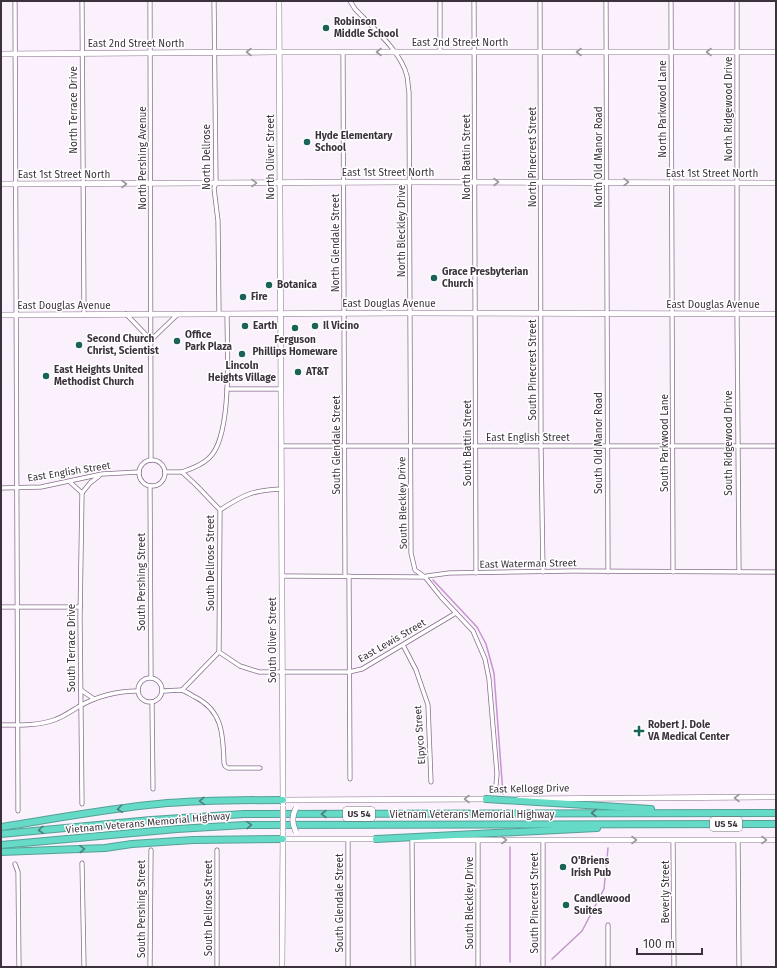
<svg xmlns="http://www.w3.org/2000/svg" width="777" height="968" font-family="'Fira Sans',sans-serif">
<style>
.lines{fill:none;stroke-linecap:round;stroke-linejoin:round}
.stream{stroke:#c695cf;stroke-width:1.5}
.street-casing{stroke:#866f8b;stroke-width:5}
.secondary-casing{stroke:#866f8b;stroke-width:6}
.highway-casing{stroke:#569f97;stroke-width:8}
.street{stroke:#fff;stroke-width:3.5}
.secondary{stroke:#fff;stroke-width:5}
.highway{stroke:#64dac7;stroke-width:6}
.secondary-bridge-casing{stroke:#866f8b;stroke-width:6;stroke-linecap:butt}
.secondary-bridge{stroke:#fff;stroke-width:5}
.oneway{stroke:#9e989e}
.oneway2{stroke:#4e7e7b}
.poi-dot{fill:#1a6358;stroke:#fff;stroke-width:1.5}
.labels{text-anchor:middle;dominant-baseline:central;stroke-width:3;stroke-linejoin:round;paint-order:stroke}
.shield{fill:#fff;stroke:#767077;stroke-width:1}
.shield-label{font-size:9px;font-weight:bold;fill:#3c323d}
.poi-label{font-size:10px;font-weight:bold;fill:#3c323d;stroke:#fff;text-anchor:start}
.street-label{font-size:10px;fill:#3c323d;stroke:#fff}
</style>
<rect width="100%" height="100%" fill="#fbf1fd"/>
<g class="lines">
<!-- stream -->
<g class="stream">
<path d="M 433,580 L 477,627 L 486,644 L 494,673 L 503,794"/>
<path d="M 552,959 L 582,931 L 604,889 L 608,848"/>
<path d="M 510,962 L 510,847"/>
</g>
<!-- street casing -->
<g class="street-casing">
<g id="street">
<path d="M 15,1 L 18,811"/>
<path d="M 82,1 L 84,315"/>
<path d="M 150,1 L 151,460"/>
<path d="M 214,1 L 216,183 L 214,188 L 218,221 L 219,314"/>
<path d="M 350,1 L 355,9 C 372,27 401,51 407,76 C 408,81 408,87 409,92 L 411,553 L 415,570 L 425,577 L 441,597 L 473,631 L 485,659 L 489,679 L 497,774 L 496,785"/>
<path d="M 440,1 L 440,52"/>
<path d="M 474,1 L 476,573"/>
<path d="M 540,1 L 541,446 L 543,572"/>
<path d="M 606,1 L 608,572"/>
<path d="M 671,1 L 673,572"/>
<path d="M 737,1 L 737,314 L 739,572"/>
<path d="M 343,52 L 345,576"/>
<path d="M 126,314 L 151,340 L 178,314"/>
<path d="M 227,389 L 280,389"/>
<path d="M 281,446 L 776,446"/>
<circle cx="152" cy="473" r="13"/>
<path d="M 165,472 L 182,472"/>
<path d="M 70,482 L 82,493 L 90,483 L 99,476"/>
<path d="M 150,486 L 151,677"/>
<path d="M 1,488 L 41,487 L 102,474 L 139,472"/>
<path d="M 82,493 L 80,618 L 82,804"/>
<path d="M 220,510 C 243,495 253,490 281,489"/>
<path d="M 282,576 L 425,577 L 427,576 L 449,573 L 573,571 L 776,572"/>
<path d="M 349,576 L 350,779"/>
<path d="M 1,607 L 80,607"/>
<path d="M 403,645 L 416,670 L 428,705 L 431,782"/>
<path d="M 219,652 L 240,666 L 259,672 L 349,672 L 362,669 L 456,613"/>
<circle cx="150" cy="690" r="12"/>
<path d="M 81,690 L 94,699"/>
<path d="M 182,690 L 219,652 L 220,510 L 196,485 L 182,472 C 191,469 202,465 209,458 C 233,437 227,346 227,314"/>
<path d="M 162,691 C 168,691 175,690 181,690 C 186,691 191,695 195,697 C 223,711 223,735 224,763 L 225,766 L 228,768 L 260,768"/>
<path d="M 152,702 L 153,789"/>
<path d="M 1,725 C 18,725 37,726 54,720 C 63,717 70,712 78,707 C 97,696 117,691 138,691"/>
<path d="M 348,839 L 348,967"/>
<path d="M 412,840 L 413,967"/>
<path d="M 478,840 L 478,967"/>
<path d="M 673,840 L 674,967"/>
<path d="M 738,840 L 739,967"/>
<path d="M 217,850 L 217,967"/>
<path d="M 82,863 L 84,967"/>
<path d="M 15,864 L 18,872 L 19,967"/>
<path d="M 608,925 L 608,967"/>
<path d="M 150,967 L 151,850"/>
<path d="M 543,967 L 543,840"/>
</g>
</g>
<!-- secondary casing -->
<g class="secondary-casing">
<g id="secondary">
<path d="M 279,1 L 283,803"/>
<path d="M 1,54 L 273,52 L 776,52"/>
<path d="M 1,184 L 407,182 L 776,183"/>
<path d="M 1,315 L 410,313 L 776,314"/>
<path d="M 519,799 L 776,797"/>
<path d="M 283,800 L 489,799"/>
<path d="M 283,839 L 378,839"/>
<path d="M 414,840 L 776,840"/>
<path d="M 282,967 L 283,831"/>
</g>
</g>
<!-- highway casing -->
<g class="highway-casing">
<g id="highway">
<path d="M 486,799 L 651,809"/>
<path d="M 1,827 C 53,819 105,809 158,804 C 200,800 241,800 283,800"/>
<path d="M 1,834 L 151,820 L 244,814 L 776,813"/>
<path d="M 376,839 L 597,828"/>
<path d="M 1,845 L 177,829 L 245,825 L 776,824"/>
<path d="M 1,852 L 105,848 L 132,844 L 193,840 L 283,839"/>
</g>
</g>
<!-- street -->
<use href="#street" class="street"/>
<!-- secondary -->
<use href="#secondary" class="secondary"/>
<!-- highway -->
<use href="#highway" class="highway"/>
<!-- secondary-bridge casing -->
<g class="secondary-bridge-casing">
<g id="secondary-bridge">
<path d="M 283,806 L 283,831"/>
<path d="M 296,808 C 292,815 292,824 296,832"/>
</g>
</g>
<!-- secondary-bridge -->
<use href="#secondary-bridge" class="secondary-bridge"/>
</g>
<!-- one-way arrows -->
<defs><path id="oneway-chevron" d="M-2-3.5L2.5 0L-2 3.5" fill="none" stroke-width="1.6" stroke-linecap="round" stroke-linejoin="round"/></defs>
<g class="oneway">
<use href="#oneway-chevron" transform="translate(249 52) rotate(180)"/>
<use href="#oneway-chevron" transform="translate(379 52) rotate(180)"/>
<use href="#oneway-chevron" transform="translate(579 52) rotate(180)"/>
<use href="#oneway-chevron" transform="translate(709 52) rotate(-180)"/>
<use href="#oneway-chevron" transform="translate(496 182)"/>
<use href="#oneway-chevron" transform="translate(626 182)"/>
<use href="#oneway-chevron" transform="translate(254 183)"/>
<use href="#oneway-chevron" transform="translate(124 184)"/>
<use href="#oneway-chevron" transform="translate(737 798) rotate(180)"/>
<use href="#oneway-chevron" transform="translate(467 799) rotate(180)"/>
<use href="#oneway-chevron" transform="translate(504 840)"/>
<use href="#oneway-chevron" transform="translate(634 840)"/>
<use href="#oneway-chevron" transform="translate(764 840)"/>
</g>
<g class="oneway2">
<use href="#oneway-chevron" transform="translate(202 801) rotate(176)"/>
<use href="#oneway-chevron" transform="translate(120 809) rotate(172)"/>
<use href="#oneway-chevron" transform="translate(594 813) rotate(180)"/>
<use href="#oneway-chevron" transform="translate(324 814) rotate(180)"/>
<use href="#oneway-chevron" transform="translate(249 825) rotate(-1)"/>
<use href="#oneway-chevron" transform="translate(41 830) rotate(175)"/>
<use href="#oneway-chevron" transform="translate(82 849) rotate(-3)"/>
</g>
<!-- markers -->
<g class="poi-dot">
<circle cx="326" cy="28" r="4"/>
<circle cx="307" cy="142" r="4"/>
<circle cx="434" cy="278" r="4"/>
<circle cx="269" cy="285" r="4"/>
<circle cx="243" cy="297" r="4"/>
<circle cx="245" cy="326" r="4"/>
<circle cx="315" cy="326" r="4"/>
<circle cx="295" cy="328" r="4"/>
<circle cx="177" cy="341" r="4"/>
<circle cx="79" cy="345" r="4"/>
<circle cx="242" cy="354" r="4"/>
<circle cx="298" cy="372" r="4"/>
<circle cx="46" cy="376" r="4"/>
<path d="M637 725h4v4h4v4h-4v4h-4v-4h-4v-4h4z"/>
<circle cx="563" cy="867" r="4"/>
<circle cx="566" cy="905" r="4"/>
</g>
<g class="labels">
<!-- shield labels -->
<g class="shield">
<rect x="343" y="807" width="32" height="14" rx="3"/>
<rect x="710" y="817" width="32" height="14" rx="3"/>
</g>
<g class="shield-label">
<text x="359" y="814">US 54</text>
<text x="726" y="824">US 54</text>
</g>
<!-- poi labels -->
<g class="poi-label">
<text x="334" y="22">Robinson<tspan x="334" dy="12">Middle School</tspan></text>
<text x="315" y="136">Hyde Elementary<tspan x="315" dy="12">School</tspan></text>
<text x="442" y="272">Grace Presbyterian<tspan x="442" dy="12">Church</tspan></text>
<text x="277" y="285">Botanica</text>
<text x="251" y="297">Fire</text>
<text x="253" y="326">Earth</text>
<text x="323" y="326">Il Vicino</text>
<text x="185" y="335">Office<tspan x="185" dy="12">Park Plaza</tspan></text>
<text x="87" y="339">Second Church<tspan x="87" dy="12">Christ, Scientist</tspan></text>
<text x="295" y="340" text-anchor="middle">Ferguson<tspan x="295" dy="12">Phillips Homeware</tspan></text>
<text x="242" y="366" text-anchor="middle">Lincoln<tspan x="242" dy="12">Heights Village</tspan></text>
<text x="54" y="370">East Heights United<tspan x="54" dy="12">Methodist Church</tspan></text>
<text x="306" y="372">AT&amp;T</text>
<text x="648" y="725">Robert J. Dole<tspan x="648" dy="12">VA Medical Center</tspan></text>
<text x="571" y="861">O'Briens<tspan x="571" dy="12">Irish Pub</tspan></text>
<text x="574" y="899">Candlewood<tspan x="574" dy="12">Suites</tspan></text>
</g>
<!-- street labels -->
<g class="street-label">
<text x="460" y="43">East 2nd Street North</text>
<text x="136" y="44">East 2nd Street North</text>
<text transform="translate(663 109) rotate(-90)">North Parkwood Lane</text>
<text transform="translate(729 109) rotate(-90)">North Ridgewood Drive</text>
<text transform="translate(74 110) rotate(-90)">North Terrace Drive</text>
<text transform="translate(207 157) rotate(-90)">North Dellrose</text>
<text transform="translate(271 157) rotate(-90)">North Oliver Street</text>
<text transform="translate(467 157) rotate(-90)">North Battin Street</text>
<text transform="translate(533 157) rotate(-90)">North Pinecrest Street</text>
<text transform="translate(599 157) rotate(-90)">North Old Manor Road</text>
<text transform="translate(143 158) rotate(-90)">North Pershing Avenue</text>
<text x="388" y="173">East 1st Street North</text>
<text x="712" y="174">East 1st Street North</text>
<text x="64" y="175">East 1st Street North</text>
<text transform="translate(402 231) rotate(-90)">North Bleckley Drive</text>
<text transform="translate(336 243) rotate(-90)">North Glendale Street</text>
<text x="389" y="304">East Douglas Avenue</text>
<text x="713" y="305">East Douglas Avenue</text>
<text x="64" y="306">East Douglas Avenue</text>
<text transform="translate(533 370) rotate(-90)">South Pinecrest Street</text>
<text x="528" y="438">East English Street</text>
<text transform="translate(468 443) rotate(-90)">South Battin Street</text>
<text transform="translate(599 443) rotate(-90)">South Old Manor Road</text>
<text transform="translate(665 443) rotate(-90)">South Parkwood Lane</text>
<text transform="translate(729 443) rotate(-90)">South Ridgewood Drive</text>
<text transform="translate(337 445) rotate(-90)">South Glendale Street</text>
<text transform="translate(69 472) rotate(-9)">East English Street</text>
<text transform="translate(403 503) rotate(-91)">South Bleckley Drive</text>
<text transform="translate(211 563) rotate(-90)">South Dellrose Street</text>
<text transform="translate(528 564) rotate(-1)">East Waterman Street</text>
<text transform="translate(142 582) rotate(-90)">South Pershing Street</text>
<text transform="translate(273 640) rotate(-90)">South Oliver Street</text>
<text transform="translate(392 641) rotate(-30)">East Lewis Street</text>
<text transform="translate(72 648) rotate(-90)">South Terrace Drive</text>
<text transform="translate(420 735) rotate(-94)">Elpyco Street</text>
<text transform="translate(529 789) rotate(-1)">East Kellogg Drive</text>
<text x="472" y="815">Vietnam Veterans Memorial Highway</text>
<text transform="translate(148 823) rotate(-5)">Vietnam Veterans Memorial Highway</text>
<text transform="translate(666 892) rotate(-90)">Beverly Street</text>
<text transform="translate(340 903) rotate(-90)">South Glendale Street</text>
<text transform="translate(470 903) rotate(-90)">South Bleckley Drive</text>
<text transform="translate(535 903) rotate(-90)">South Pinecrest Street</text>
<text transform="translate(209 908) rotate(-90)">South Dellrose Street</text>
<text transform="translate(142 909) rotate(-90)">South Pershing Street</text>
</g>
</g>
<!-- border -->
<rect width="777" height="968" fill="none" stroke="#3c323d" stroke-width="4"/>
<!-- scale -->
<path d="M637 948v6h65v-6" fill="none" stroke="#3c323d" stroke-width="2"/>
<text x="643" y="948" font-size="12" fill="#3c323d" stroke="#ffffff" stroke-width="3" paint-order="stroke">100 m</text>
</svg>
